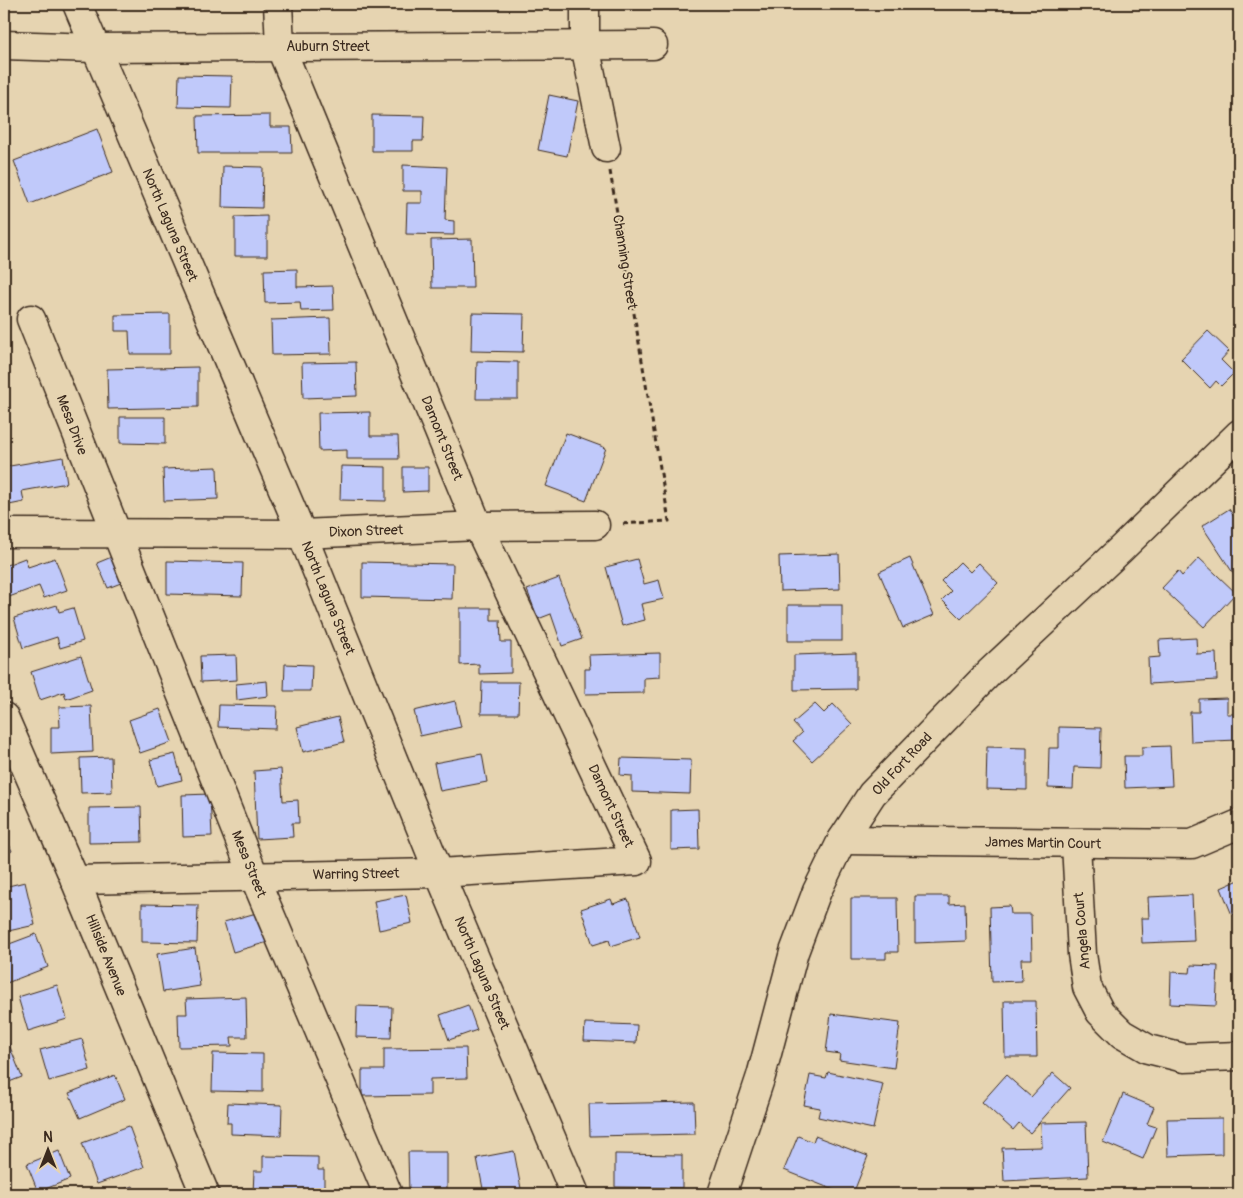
<svg xmlns="http://www.w3.org/2000/svg" width="1243" height="1198" font-family="Pangolin,sans-serif">
<style>
.building{fill:#c0c9fa;stroke:#3b2a1e}
.lines{fill:none;stroke-linecap:round;stroke-linejoin:round}
.minor-casing{stroke:#3b2a1e;stroke-width:31}
.tertiary-casing{stroke:#3b2a1e;stroke-width:31}
.path{stroke:#3b2a1e;stroke-width:3;stroke-dasharray:5 4;stroke-linecap:butt}
.minor{stroke:#e6d4b1;stroke-width:28}
.tertiary{stroke:#e6d4b1;stroke-width:28}
.labels{text-anchor:middle;dominant-baseline:central;stroke-width:4;stroke-linejoin:round;paint-order:stroke}
.street-label{font-size:14px;fill:#3b2a1e;stroke:#e6d4b1}
</style>
<rect width="100%" height="100%" fill="#e6d4b1"/>
<filter id="ink" filterUnits="userSpaceOnUse"><feTurbulence type="fractalNoise" baseFrequency=".02" numOctaves="2"/><feDisplacementMap in="SourceGraphic" scale="10" xChannelSelector="R" yChannelSelector="G"/><feConvolveMatrix kernelMatrix="1 2 1 2 8 2 1 2 1" color-interpolation-filters="sRGB"/></filter>
<g filter="url(#ink)">
<!-- building -->
<g class="building">
<path d="M 319,4 L 401,4 L 401,6 L 319,5 Z"/>
<path d="M 474,4 L 542,4 L 542,5 L 474,8 Z"/>
<path d="M 179,75 L 232,76 L 231,108 L 178,107 Z"/>
<path d="M 549,95 L 578,101 L 567,156 L 538,150 Z"/>
<path d="M 270,115 L 270,127 L 291,127 L 292,153 L 198,153 L 197,116 Z"/>
<path d="M 372,115 L 424,116 L 423,141 L 413,141 L 413,151 L 372,151 Z"/>
<path d="M 97,129 L 113,172 L 30,204 L 14,161 Z"/>
<path d="M 403,165 L 447,167 L 445,220 L 454,221 L 454,235 L 406,234 L 407,203 L 422,203 L 422,191 L 403,191 Z"/>
<path d="M 223,166 L 263,167 L 262,208 L 222,207 Z"/>
<path d="M 267,216 L 267,256 L 235,256 L 235,217 Z"/>
<path d="M 472,239 L 473,288 L 432,288 L 431,240 Z"/>
<path d="M 297,269 L 297,287 L 333,286 L 334,310 L 301,311 L 300,302 L 265,303 L 264,270 Z"/>
<path d="M 472,313 L 524,314 L 523,352 L 471,351 Z"/>
<path d="M 170,314 L 170,354 L 130,354 L 129,331 L 115,331 L 115,315 Z"/>
<path d="M 330,318 L 331,354 L 272,355 L 271,320 Z"/>
<path d="M 1208,331 L 1229,351 L 1221,360 L 1234,373 L 1221,386 L 1216,381 L 1210,388 L 1181,359 Z"/>
<path d="M 477,361 L 518,362 L 518,399 L 476,399 Z"/>
<path d="M 356,362 L 357,396 L 303,398 L 302,363 Z"/>
<path d="M 198,367 L 198,407 L 108,409 L 107,369 Z"/>
<path d="M 370,412 L 370,436 L 398,436 L 399,459 L 347,459 L 347,450 L 319,451 L 318,413 Z"/>
<path d="M 120,417 L 165,417 L 165,444 L 120,443 Z"/>
<path d="M 566,433 L 606,448 L 586,501 L 546,486 Z"/>
<path d="M 63,457 L 67,483 L 22,491 L 24,502 L 4,506 L 4,467 Z"/>
<path d="M 341,466 L 386,467 L 386,501 L 340,500 Z"/>
<path d="M 217,467 L 218,499 L 164,501 L 163,469 Z"/>
<path d="M 403,467 L 428,467 L 428,491 L 403,492 Z"/>
<path d="M 1229,509 L 1239,524 L 1239,578 L 1237,579 L 1202,526 Z"/>
<path d="M 839,554 L 840,589 L 780,591 L 779,556 Z"/>
<path d="M 114,556 L 126,581 L 108,588 L 97,563 Z"/>
<path d="M 25,558 L 28,567 L 55,558 L 67,590 L 44,598 L 39,586 L 9,597 L 4,583 L 4,566 Z"/>
<path d="M 910,558 L 934,615 L 903,628 L 879,572 Z"/>
<path d="M 1199,558 L 1236,593 L 1204,627 L 1162,588 L 1178,571 L 1182,576 Z"/>
<path d="M 637,559 L 644,584 L 659,580 L 664,599 L 641,604 L 645,620 L 622,626 L 606,567 Z"/>
<path d="M 167,561 L 243,563 L 242,596 L 167,594 Z"/>
<path d="M 362,562 L 453,564 L 452,599 L 362,597 Z"/>
<path d="M 960,562 L 970,572 L 979,563 L 998,583 L 961,619 L 942,600 L 951,591 L 941,581 Z"/>
<path d="M 559,578 L 582,639 L 562,646 L 551,614 L 538,619 L 527,590 Z"/>
<path d="M 57,605 L 59,612 L 73,608 L 83,641 L 60,648 L 57,637 L 23,648 L 14,618 Z"/>
<rect x="788" y="605" width="54" height="36"/>
<path d="M 460,608 L 491,608 L 491,620 L 500,620 L 501,642 L 511,642 L 511,673 L 479,674 L 479,664 L 460,665 Z"/>
<path d="M 1196,638 L 1197,654 L 1216,653 L 1217,680 L 1149,684 L 1148,658 L 1160,657 L 1159,640 Z"/>
<path d="M 660,653 L 660,677 L 644,678 L 644,693 L 585,694 L 585,669 L 590,669 L 589,655 Z"/>
<path d="M 856,653 L 856,689 L 794,690 L 794,655 Z"/>
<path d="M 236,655 L 237,680 L 201,682 L 200,656 Z"/>
<path d="M 81,656 L 92,690 L 66,699 L 64,692 L 40,700 L 31,672 Z"/>
<path d="M 285,664 L 312,665 L 311,691 L 284,691 Z"/>
<path d="M 267,681 L 268,696 L 237,700 L 236,684 Z"/>
<path d="M 482,682 L 519,682 L 518,714 L 481,714 Z"/>
<path d="M 1227,698 L 1227,714 L 1236,714 L 1237,740 L 1191,742 L 1190,712 L 1199,712 L 1199,699 Z"/>
<path d="M 455,701 L 461,727 L 420,736 L 414,711 Z"/>
<path d="M 815,704 L 824,713 L 833,704 L 852,724 L 812,761 L 793,741 L 802,733 L 793,723 Z"/>
<path d="M 219,705 L 277,706 L 276,729 L 218,727 Z"/>
<path d="M 91,706 L 93,752 L 51,754 L 51,727 L 60,727 L 59,707 Z"/>
<path d="M 160,709 L 172,742 L 140,753 L 129,720 Z"/>
<path d="M 338,717 L 344,742 L 303,752 L 297,727 Z"/>
<path d="M 1059,727 L 1101,728 L 1100,768 L 1074,767 L 1073,789 L 1048,788 L 1049,748 L 1059,748 Z"/>
<path d="M 1170,746 L 1172,786 L 1125,788 L 1124,756 L 1142,756 L 1142,747 Z"/>
<path d="M 987,747 L 1027,748 L 1027,790 L 986,789 Z"/>
<path d="M 175,754 L 182,780 L 157,786 L 150,760 Z"/>
<path d="M 482,754 L 487,782 L 440,791 L 434,763 Z"/>
<path d="M 111,757 L 112,792 L 81,793 L 80,758 Z"/>
<path d="M 621,758 L 691,760 L 690,794 L 632,792 L 632,776 L 620,775 Z"/>
<path d="M 281,769 L 283,801 L 298,800 L 299,823 L 292,823 L 293,837 L 257,839 L 254,771 Z"/>
<path d="M 210,794 L 212,836 L 183,837 L 182,795 Z"/>
<path d="M 141,807 L 142,842 L 89,843 L 89,808 Z"/>
<path d="M 698,809 L 699,849 L 671,850 L 671,810 Z"/>
<path d="M 4,833 L 12,851 L 4,855 Z"/>
<path d="M 1239,880 L 1239,912 L 1232,915 L 1221,888 Z"/>
<path d="M 25,882 L 35,925 L 4,932 L 4,887 Z"/>
<path d="M 406,895 L 412,923 L 379,930 L 374,901 Z"/>
<path d="M 1192,895 L 1194,941 L 1142,943 L 1141,918 L 1149,918 L 1148,897 Z"/>
<path d="M 915,896 L 949,896 L 949,904 L 965,903 L 966,941 L 915,943 Z"/>
<path d="M 851,898 L 897,898 L 898,952 L 886,952 L 886,959 L 851,959 Z"/>
<path d="M 611,899 L 613,904 L 628,899 L 640,937 L 611,946 L 609,940 L 593,945 L 581,909 Z"/>
<path d="M 142,904 L 198,905 L 197,943 L 142,942 Z"/>
<path d="M 1010,906 L 1011,914 L 1031,914 L 1032,959 L 1021,959 L 1022,981 L 992,982 L 990,907 Z"/>
<path d="M 260,912 L 268,942 L 233,952 L 224,922 Z"/>
<path d="M 36,934 L 48,967 L 4,984 L 4,946 Z"/>
<path d="M 195,948 L 200,986 L 163,992 L 157,954 Z"/>
<path d="M 1191,965 L 1218,966 L 1216,1006 L 1170,1004 L 1171,972 L 1190,973 Z"/>
<path d="M 57,985 L 67,1019 L 28,1031 L 18,997 Z"/>
<path d="M 246,997 L 247,1037 L 231,1037 L 232,1046 L 179,1047 L 178,1014 L 187,1014 L 186,999 Z"/>
<path d="M 1004,1001 L 1036,1001 L 1037,1057 L 1005,1057 Z"/>
<path d="M 468,1005 L 477,1030 L 449,1040 L 440,1015 Z"/>
<path d="M 357,1006 L 392,1007 L 391,1038 L 356,1037 Z"/>
<path d="M 831,1014 L 900,1023 L 894,1068 L 839,1060 L 840,1054 L 826,1052 Z"/>
<path d="M 585,1023 L 637,1025 L 636,1043 L 584,1041 Z"/>
<path d="M 6,1037 L 22,1077 L 4,1084 L 4,1038 Z"/>
<path d="M 82,1039 L 90,1070 L 49,1081 L 40,1050 Z"/>
<path d="M 466,1048 L 467,1078 L 430,1079 L 430,1095 L 362,1096 L 362,1070 L 384,1070 L 384,1049 Z"/>
<path d="M 213,1053 L 263,1054 L 263,1092 L 212,1091 Z"/>
<path d="M 828,1072 L 883,1084 L 873,1129 L 818,1117 L 820,1108 L 804,1105 L 810,1075 L 826,1078 Z"/>
<path d="M 1053,1073 L 1070,1088 L 1030,1133 L 1019,1123 L 1013,1130 L 982,1102 L 1006,1075 L 1031,1097 Z"/>
<path d="M 115,1075 L 125,1099 L 80,1118 L 69,1093 Z"/>
<path d="M 1123,1094 L 1154,1107 L 1147,1124 L 1156,1127 L 1143,1159 L 1103,1142 Z"/>
<path d="M 694,1102 L 695,1134 L 590,1136 L 589,1104 Z"/>
<path d="M 228,1103 L 282,1105 L 281,1136 L 231,1134 L 231,1123 L 227,1123 Z"/>
<path d="M 1222,1118 L 1222,1154 L 1168,1156 L 1167,1119 Z"/>
<path d="M 1086,1122 L 1088,1177 L 1004,1181 L 1002,1148 L 1042,1147 L 1041,1123 Z"/>
<path d="M 129,1126 L 144,1167 L 97,1184 L 82,1143 Z"/>
<path d="M 798,1136 L 813,1142 L 815,1136 L 868,1156 L 853,1194 L 844,1194 L 784,1170 Z"/>
<path d="M 59,1151 L 70,1179 L 38,1192 L 27,1164 Z"/>
<path d="M 514,1151 L 522,1194 L 484,1194 L 477,1158 Z"/>
<path d="M 408,1152 L 447,1152 L 447,1194 L 409,1194 Z"/>
<path d="M 615,1154 L 682,1155 L 682,1188 L 615,1187 Z"/>
<path d="M 263,1156 L 318,1157 L 318,1170 L 324,1170 L 324,1194 L 253,1194 L 254,1171 L 263,1171 Z"/>
<path d="M 133,1186 L 136,1194 L 113,1194 L 113,1193 Z"/>
<path d="M 158,1189 L 160,1194 L 145,1194 Z"/>
</g>
<g class="lines">
<!-- minor casing -->
<g class="minor-casing">
<g id="minor">
<path d="M 77,4 L 302,534 L 439,873 L 575,1194"/>
<path d="M 585,4 L 585,45 L 606,148"/>
<path d="M 4,45 L 94,48 L 653,45"/>
<path d="M 31,319 L 254,876 L 388,1194"/>
<path d="M 4,533 L 302,534 L 478,526 L 595,525"/>
<path d="M 4,717 L 75,880 L 205,1194"/>
<path d="M 842,840 L 1192,844 L 1239,824"/>
<path d="M 1076,844 L 1082,954 L 1087,987 L 1100,1012 L 1122,1034 L 1148,1049 L 1184,1058 L 1239,1056"/>
<path d="M 75,880 L 439,873 L 637,861 L 478,526 L 280,46 L 278,4"/>
</g>
</g>
<!-- tertiary casing -->
<g class="tertiary-casing">
<path id="tertiary" d="M 722,1194 L 761,1076 L 794,952 L 817,891 L 842,840 L 872,794 L 990,672 L 1120,550 L 1239,434"/>
</g>
<!-- path -->
<path class="path" d="M 610,171 L 669,521 L 620,524"/>
<!-- minor -->
<use href="#minor" class="minor"/>
<!-- tertiary -->
<use href="#tertiary" class="tertiary"/>
</g>
</g>
<g class="labels">
<!-- street labels -->
<g class="street-label">
<text x="328" y="46">Auburn Street</text>
<text transform="translate(170 225) rotate(67)">North Laguna Street</text>
<text transform="translate(625 262) rotate(81)">Channing Street</text>
<text transform="translate(72 425) rotate(69)">Mesa Drive</text>
<text transform="translate(442 438) rotate(68)">Damont Street</text>
<text transform="translate(366 531) rotate(-2)">Dixon Street</text>
<text transform="translate(328 598) rotate(68)">North Laguna Street</text>
<text transform="translate(902 764) rotate(-47)">Old Fort Road</text>
<text transform="translate(611 806) rotate(65)">Damont Street</text>
<text transform="translate(1043 843) rotate(1)">James Martin Court</text>
<text transform="translate(249 864) rotate(68)">Mesa Street</text>
<text transform="translate(356 874) rotate(-1)">Warring Street</text>
<text transform="translate(1082 931) rotate(-95)">Angela Court</text>
<text transform="translate(106 955) rotate(68)">Hillside Avenue</text>
<text transform="translate(482 973) rotate(67)">North Laguna Street</text>
</g>
</g>
<!-- margin -->
<rect width="1243" height="1198" fill="none" stroke="#e6d4b1" stroke-width="20"/>
<rect x="10" y="10" width="1223" height="1178" fill="none" stroke="#3b2a1e" stroke-width="2" filter="url(#ink)"/>
<!-- north arrow -->
<g transform="translate(48 1150)" stroke="#e6d4b1" stroke-width="4" paint-order="stroke">
<path d="M0-4L9 19L0 12L-9 19Z" fill="#3b2a1e"/>
<text y="-8" font-size="14" font-weight="bold" text-anchor="middle" fill="#3b2a1e">N</text>
</g>
</svg>
